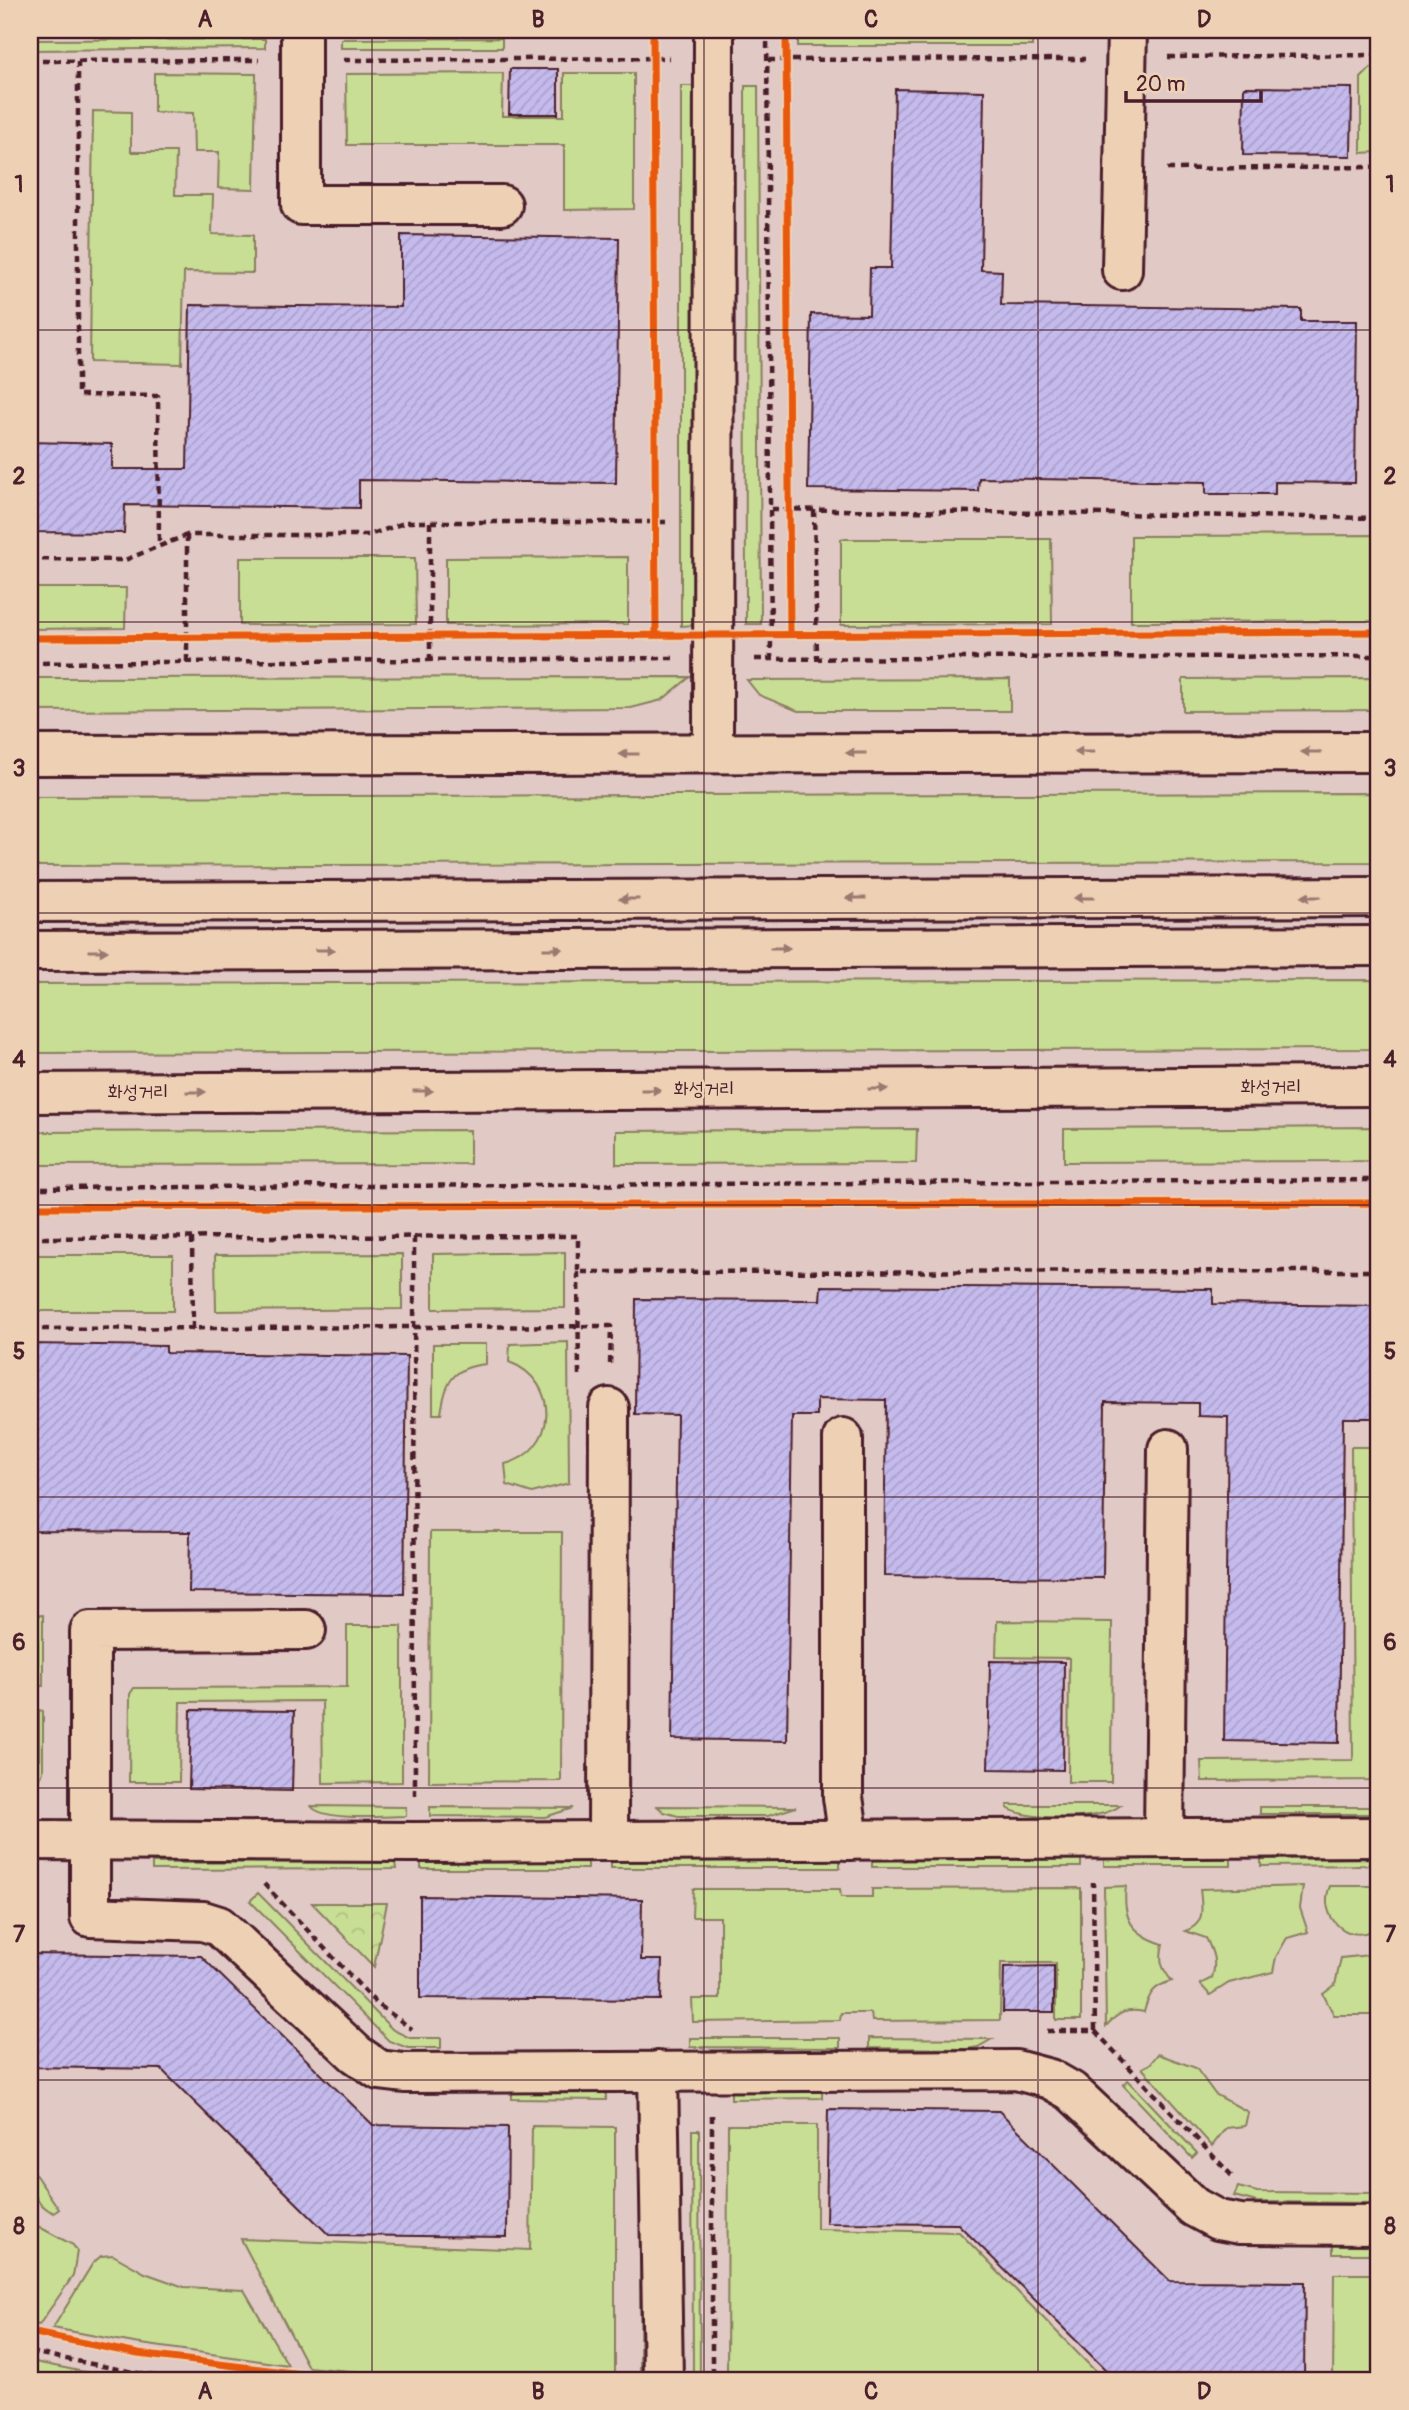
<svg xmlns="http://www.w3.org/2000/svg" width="1409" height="2410" font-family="Pangolin,'Poor Story',sans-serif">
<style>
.grass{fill:#c8de94;stroke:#897e60;stroke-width:2}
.park{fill:url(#park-crowns);stroke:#897e60;stroke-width:2}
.building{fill:url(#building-hatch);stroke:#4a1f2b;stroke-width:2}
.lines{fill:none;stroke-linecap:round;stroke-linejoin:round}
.minor-casing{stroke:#4a1f2b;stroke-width:44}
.primary-casing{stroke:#4a1f2b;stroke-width:44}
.trunk-casing{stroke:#4a1f2b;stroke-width:44}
.path{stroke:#4a1f2b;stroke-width:4.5;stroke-dasharray:7 5;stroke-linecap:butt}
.minor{stroke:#eed1b5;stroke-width:38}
.primary{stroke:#eed1b5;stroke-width:38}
.trunk{stroke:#eed1b5;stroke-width:38}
.cycleway-casing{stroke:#eed1b5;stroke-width:11}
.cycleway{stroke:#e8590c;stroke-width:7}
.oneway{fill:#9c7870}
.grid{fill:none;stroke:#4a1f2b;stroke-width:2;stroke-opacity:0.55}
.labels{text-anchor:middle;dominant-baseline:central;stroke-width:5;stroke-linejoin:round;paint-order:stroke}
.street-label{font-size:19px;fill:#4a1f2b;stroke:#eed1b5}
.neatline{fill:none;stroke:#4a1f2b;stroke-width:2.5}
.grid-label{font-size:23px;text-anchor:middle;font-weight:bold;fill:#4a1f2b}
</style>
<defs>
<pattern id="park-crowns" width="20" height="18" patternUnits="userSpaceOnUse" patternTransform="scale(1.75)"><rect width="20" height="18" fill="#c8de94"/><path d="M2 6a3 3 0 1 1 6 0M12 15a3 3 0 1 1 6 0" fill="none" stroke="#adbe80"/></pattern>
<pattern id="building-hatch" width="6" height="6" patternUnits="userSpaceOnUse" patternTransform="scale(1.75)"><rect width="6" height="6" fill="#c4baec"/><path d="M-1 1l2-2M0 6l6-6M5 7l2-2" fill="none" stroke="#aa9fcb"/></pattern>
</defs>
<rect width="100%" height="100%" fill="#e1cac6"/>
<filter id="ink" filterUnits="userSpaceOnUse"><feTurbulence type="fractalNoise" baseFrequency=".0143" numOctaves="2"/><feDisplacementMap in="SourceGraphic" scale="14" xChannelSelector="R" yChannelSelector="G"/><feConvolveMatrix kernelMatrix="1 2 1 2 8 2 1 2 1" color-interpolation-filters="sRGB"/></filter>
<g filter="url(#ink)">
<!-- grass -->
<g class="grass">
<path d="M 798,35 L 1009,35 L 1032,42 L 1032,46 L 798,46 Z"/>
<path d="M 502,38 L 502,48 L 341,48 L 341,39 Z"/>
<path d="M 265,39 L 265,48 L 30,50 L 30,40 Z"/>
<path d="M 1371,68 L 1379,68 L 1379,152 L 1361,153 L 1361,78 Z"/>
<path d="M 154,73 L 256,74 L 254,189 L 218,188 L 219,152 L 194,152 L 193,113 L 154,112 Z"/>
<path d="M 503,73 L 502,116 L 564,116 L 564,73 L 634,73 L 634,209 L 564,210 L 564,145 L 347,145 L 346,74 Z"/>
<path d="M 681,86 L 695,86 L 695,625 L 681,626 Z"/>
<path d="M 745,86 L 758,86 L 761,624 L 746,624 Z"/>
<path d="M 93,111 L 131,112 L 131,152 L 176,152 L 175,195 L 213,195 L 212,234 L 253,235 L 253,273 L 184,272 L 182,364 L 90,362 Z"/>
<path d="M 1379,535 L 1379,621 L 1131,622 L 1131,536 Z"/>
<path d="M 841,539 L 1051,539 L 1052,624 L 841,625 Z"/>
<path d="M 628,557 L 628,624 L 446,625 L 446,558 Z"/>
<path d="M 240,558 L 415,558 L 416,624 L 240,625 Z"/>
<path d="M 30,588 L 126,588 L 125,628 L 30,629 Z"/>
<path d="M 690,677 L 662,700 L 631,708 L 30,711 L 30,678 Z"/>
<path d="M 1379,678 L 1379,710 L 1183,711 L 1183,679 Z"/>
<path d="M 1010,679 L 1010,711 L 798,711 L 759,695 L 747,680 Z"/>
<path d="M 1379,793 L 1379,862 L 30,866 L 30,797 Z"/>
<path d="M 1379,980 L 1379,1049 L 30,1053 L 30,984 Z"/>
<path d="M 1379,1127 L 1379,1161 L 1064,1162 L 1064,1129 Z"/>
<path d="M 917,1129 L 916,1163 L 616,1164 L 616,1131 Z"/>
<path d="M 470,1130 L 470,1164 L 30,1165 L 30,1132 Z"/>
<path d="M 565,1252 L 565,1308 L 433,1309 L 433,1254 Z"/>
<path d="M 402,1254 L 402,1309 L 216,1311 L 215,1255 Z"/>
<rect x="30" y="1255" width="143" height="56"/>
<path d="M 568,1342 L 569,1483 L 532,1493 L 507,1485 L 505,1464 C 558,1451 561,1381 509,1362 L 510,1344 Z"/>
<path d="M 433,1344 L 486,1344 L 486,1364 C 452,1367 445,1383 441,1414 L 433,1414 Z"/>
<path d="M 1351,1447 L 1379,1447 L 1379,1780 L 1202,1781 L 1201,1761 L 1353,1760 Z"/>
<path d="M 430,1532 L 562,1532 L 561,1781 L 429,1782 Z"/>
<path d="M 43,1615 L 43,1686 L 38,1686 L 38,1627 L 30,1626 L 30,1616 Z"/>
<path d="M 997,1621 L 1112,1622 L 1111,1782 L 1068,1782 L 1069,1658 L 996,1657 Z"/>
<path d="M 347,1626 L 402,1626 L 402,1782 L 323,1783 L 322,1701 L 180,1702 L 179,1782 L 129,1782 L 130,1694 L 134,1688 L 347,1687 Z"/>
<path d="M 39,1710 L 43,1711 L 43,1772 L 38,1783 L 30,1786 L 30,1772 L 39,1771 Z"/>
<path d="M 1007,1805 L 1121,1805 C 1101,1822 1030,1821 1007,1808 Z"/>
<path d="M 311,1806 L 406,1807 L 406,1816 C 385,1816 323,1822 311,1806 Z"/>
<path d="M 657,1806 L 796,1807 L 768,1816 L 678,1816 L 664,1812 Z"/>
<path d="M 430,1807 L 573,1808 L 545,1817 L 430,1816 Z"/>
<rect x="1260" y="1807" width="119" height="7"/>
<path d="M 1231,1858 L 1231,1866 L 1104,1866 L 1104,1859 Z"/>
<path d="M 1379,1858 L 1379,1865 L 1261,1866 L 1261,1859 Z"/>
<path d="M 1081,1859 L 1081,1867 L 872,1867 L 872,1860 Z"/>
<path d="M 840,1860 L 840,1868 L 611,1868 L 611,1861 Z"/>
<path d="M 588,1861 L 588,1869 L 421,1869 L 421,1862 Z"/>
<path d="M 395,1862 L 396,1869 L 152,1870 L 152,1863 Z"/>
<path d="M 1126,1886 C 1122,1919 1132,1934 1163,1944 C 1159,1960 1161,1968 1172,1981 C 1153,1986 1149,1994 1144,2012 C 1126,2008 1118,2013 1106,2026 L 1104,1887 Z"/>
<path d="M 1303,1886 L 1300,1908 L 1308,1932 L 1287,1938 L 1276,1957 L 1273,1972 L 1229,1983 L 1210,1995 L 1200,1984 L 1212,1978 C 1217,1962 1213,1952 1206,1938 L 1185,1931 C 1206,1924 1202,1908 1200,1889 Z"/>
<path d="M 1330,1886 L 1379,1886 L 1379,1925 C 1352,1950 1316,1917 1330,1886 Z"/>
<path d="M 1081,1888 L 1081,2020 L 1056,2020 L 1056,1963 L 1001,1963 L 1000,2020 L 872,2021 L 871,2013 L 841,2013 L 840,2020 L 693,2022 L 692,1999 L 720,1999 L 720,1917 L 692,1917 L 693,1889 L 840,1889 L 841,1897 L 872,1897 L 872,1889 Z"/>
<path d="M 258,1893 L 393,2030 L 410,2038 L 441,2038 L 441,2048 L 408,2048 L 389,2041 L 250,1901 Z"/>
<path d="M 1379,1954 L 1379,2015 L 1334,2015 L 1323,1994 L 1335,1985 L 1341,1958 Z"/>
<path d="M 690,2038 L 840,2038 L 840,2048 L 690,2047 Z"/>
<path d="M 869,2039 L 869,2038 L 992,2039 L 978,2047 L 967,2049 L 869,2048 Z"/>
<path d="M 1158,2054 L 1196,2068 L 1215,2094 L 1248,2112 L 1245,2126 L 1226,2128 L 1212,2146 L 1142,2068 L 1150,2064 Z"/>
<path d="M 1128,2080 L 1197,2153 L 1192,2158 L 1123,2085 Z"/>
<path d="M 512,2091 L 606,2092 L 606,2100 L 512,2099 Z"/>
<path d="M 822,2091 L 822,2098 L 731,2099 L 731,2092 Z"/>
<path d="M 728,2125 L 817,2125 L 817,2229 L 959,2232 L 1104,2380 L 727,2380 Z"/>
<path d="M 532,2126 L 615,2127 L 615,2380 L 442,2380 L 308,2367 L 241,2239 L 530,2250 Z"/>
<path d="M 692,2130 L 699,2130 L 700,2380 L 693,2380 Z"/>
<path d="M 641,2133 L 647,2380 L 640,2380 Z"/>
<path d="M 30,2167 L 59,2209 L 54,2213 C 34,2204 30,2187 30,2167 Z"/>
<path d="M 1238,2187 L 1257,2192 L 1379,2193 L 1379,2203 L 1257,2202 L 1234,2196 Z"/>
<path d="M 30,2222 L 73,2245 L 77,2251 L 73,2276 L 39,2325 L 30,2323 Z"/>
<path d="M 1333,2244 L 1379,2245 L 1379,2254 L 1333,2254 Z"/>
<path d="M 113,2255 L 145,2273 L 184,2287 L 244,2290 L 288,2365 L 134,2343 L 53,2328 L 93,2263 L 101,2256 Z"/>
<path d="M 1334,2274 L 1379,2274 L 1379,2380 L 1333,2380 Z"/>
<path d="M 30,2361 L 124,2380 L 67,2380 L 30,2373 Z"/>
</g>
<!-- park -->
<path class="park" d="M 312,1903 L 387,1903 L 374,1967 Z"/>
<!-- building -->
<g class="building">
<path d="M 510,69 L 558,69 L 558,114 L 509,114 Z"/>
<path d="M 1244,87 L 1352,88 L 1351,156 L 1243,155 Z"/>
<path d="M 895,89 L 984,91 L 981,270 L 1002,271 L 1001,305 L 1301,309 L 1301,321 L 1357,321 L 1355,483 L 1275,482 L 1275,494 L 1206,494 L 1206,482 L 979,478 L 978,491 L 808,489 L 811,314 L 869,315 L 870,268 L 891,268 Z"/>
<path d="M 401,235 L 619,238 L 616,483 L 359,480 L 359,508 L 125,505 L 124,533 L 30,532 L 30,442 L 112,444 L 112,469 L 187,469 L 190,305 L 401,307 Z"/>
<path d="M 821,1286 L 1213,1289 L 1213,1304 L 1379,1306 L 1379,1418 L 1343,1418 L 1339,1743 L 1224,1741 L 1228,1417 L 1198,1416 L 1198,1403 L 1105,1402 L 1103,1578 L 884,1576 L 886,1400 L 817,1399 L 817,1416 L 792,1416 L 787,1741 L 672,1739 L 677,1415 L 635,1414 L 636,1299 L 820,1300 Z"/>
<path d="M 30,1344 L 166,1346 L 166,1353 L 407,1356 L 404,1594 L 189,1592 L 190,1532 L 30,1531 Z"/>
<path d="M 990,1661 L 1064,1662 L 1063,1770 L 988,1769 Z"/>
<path d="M 191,1710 L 294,1711 L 292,1791 L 189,1789 Z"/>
<path d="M 420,1896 L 642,1899 L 641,1960 L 662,1960 L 661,2000 L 420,1998 Z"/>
<path d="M 30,1954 L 201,1956 L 373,2125 L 508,2127 L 507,2237 L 329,2235 L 161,2069 L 30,2067 Z"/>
<path d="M 1054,1966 L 1054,2012 L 1003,2012 L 1004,1967 Z"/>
<path d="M 828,2109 L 999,2111 L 1170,2281 L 1305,2282 L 1304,2380 L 1116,2380 L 958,2224 L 826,2223 Z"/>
</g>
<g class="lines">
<!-- minor casing -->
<g class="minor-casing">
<g id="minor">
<path d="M 301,30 L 301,205 L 502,205"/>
<path d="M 1122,270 L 1127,30"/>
<path d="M 713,753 L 714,30"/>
<path d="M 843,1438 L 843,1797 L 849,1840"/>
<path d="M 306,1630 L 90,1631 L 90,1917 L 203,1921 L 219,1926 L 356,2054 L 379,2070 L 404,2073 L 1016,2070 L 1050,2079 L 1071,2091 L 1194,2207 L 1218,2220 L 1240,2224 L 1379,2225"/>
<path d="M 1164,1837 L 1168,1449"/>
<path d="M 30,1840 L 414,1842 L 1379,1837"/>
<path d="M 608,1841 L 609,1408"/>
<path d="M 658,2071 L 663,2380"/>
</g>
</g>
<!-- primary casing -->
<g class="primary-casing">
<g id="primary">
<path d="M 30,755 L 1379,752"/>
<path d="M 30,1093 L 1379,1086"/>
</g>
</g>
<!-- trunk casing -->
<g class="trunk-casing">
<g id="trunk">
<path d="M 30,902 L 1379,897"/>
<path d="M 30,951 L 1379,946"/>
</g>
</g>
<!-- path -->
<g class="path">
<path d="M 767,30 L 771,659"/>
<path d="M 1168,57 L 1379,55"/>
<path d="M 344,60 L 669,58"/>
<path d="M 768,60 L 1085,59"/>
<path d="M 30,61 L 259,60"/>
<path d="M 78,61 L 78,395 L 158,396 L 159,546"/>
<path d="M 1167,169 L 1379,167"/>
<path d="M 771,509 L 1379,518"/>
<path d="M 814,510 L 817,658"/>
<path d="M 430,522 L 430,660"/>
<path d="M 187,535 L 187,662"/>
<path d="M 30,559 L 125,560 L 187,535 L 369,535 L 407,522 L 671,522"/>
<path d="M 755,659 L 1379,656"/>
<path d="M 30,663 L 673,658"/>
<path d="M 30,1188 L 1379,1180"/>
<path d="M 414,1237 L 415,1800"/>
<path d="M 30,1238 L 578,1236 L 578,1272 L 1379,1271"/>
<path d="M 192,1238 L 193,1329"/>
<path d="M 578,1272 L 579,1376"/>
<path d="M 30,1329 L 611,1326 L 610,1366"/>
<path d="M 264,1884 L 376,2003 L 412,2029"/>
<path d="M 1047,2031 L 1095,2031 L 1093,1882"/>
<path d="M 1095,2031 L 1233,2177"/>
<path d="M 712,2115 L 712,2380"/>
<path d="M 30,2352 L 174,2380"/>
</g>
<!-- minor -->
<use href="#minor" class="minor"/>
<!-- primary -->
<use href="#primary" class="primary"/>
<!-- trunk -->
<use href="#trunk" class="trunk"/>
<!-- cycleway casing -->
<g class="cycleway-casing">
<g id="cycleway">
<path d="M 653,30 L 656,633"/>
<path d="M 786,30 L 790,634"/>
<path d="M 30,638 L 1379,632"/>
<path d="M 30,1207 L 1379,1203"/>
<path d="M 30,2332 L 138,2354 L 350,2380"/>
</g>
</g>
<!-- cycleway -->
<use href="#cycleway" class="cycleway"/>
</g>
<!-- one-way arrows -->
<defs><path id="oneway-solid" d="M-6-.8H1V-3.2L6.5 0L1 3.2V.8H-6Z" transform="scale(1.75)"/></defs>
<g class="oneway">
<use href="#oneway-solid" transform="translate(1084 752) rotate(180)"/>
<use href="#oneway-solid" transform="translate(1311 752) rotate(180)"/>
<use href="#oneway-solid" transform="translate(856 753) rotate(180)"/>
<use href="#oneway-solid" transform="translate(629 754) rotate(180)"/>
<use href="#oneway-solid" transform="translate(1311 897) rotate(180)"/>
<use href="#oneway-solid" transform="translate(856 898) rotate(180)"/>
<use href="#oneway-solid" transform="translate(1084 898) rotate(180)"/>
<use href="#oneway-solid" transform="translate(629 899) rotate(180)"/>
<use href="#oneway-solid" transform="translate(780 948)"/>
<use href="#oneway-solid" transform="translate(553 949)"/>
<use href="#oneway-solid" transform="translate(325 950)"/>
<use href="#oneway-solid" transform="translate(98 951)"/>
<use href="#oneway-solid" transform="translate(878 1089)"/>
<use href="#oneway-solid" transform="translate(651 1090)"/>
<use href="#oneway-solid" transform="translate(423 1091)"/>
<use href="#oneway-solid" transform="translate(196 1092)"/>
</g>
</g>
<!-- grid -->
<path class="grid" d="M 372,30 L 372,2380M 704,30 L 704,2380M 1038,30 L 1038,2380M 30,330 L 1379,330M 30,622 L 1379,622M 30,913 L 1379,913M 30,1205 L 1379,1205M 30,1497 L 1379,1497M 30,1788 L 1379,1788M 30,2080 L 1379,2080"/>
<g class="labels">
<!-- street labels -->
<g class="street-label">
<text x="1271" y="1087">화성거리</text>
<text x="704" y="1089">화성거리</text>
<text x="138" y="1092">화성거리</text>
</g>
</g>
<!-- margin -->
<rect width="1409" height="2410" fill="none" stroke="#eed1b5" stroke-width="77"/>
<!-- scale -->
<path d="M1126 91v10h135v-10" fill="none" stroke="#4a1f2b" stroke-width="3.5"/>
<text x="1136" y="91" font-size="21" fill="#4a1f2b" stroke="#eed1b5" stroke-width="5" paint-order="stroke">20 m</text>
<rect x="38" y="38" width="1332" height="2334" class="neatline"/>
<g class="grid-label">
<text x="205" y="27">A</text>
<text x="538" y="27">B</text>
<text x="871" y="27">C</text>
<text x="1204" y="27">D</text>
<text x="19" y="192">1</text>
<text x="1390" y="192">1</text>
<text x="19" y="484">2</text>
<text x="1390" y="484">2</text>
<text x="19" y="776">3</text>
<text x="1390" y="776">3</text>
<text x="19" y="1067">4</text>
<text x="1390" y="1067">4</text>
<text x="19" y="1359">5</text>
<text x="1390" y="1359">5</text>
<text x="19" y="1650">6</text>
<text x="1390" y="1650">6</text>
<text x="19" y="1942">7</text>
<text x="1390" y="1942">7</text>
<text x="19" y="2234">8</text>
<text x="1390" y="2234">8</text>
<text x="205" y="2399">A</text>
<text x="538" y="2399">B</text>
<text x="871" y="2399">C</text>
<text x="1204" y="2399">D</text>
</g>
</svg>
